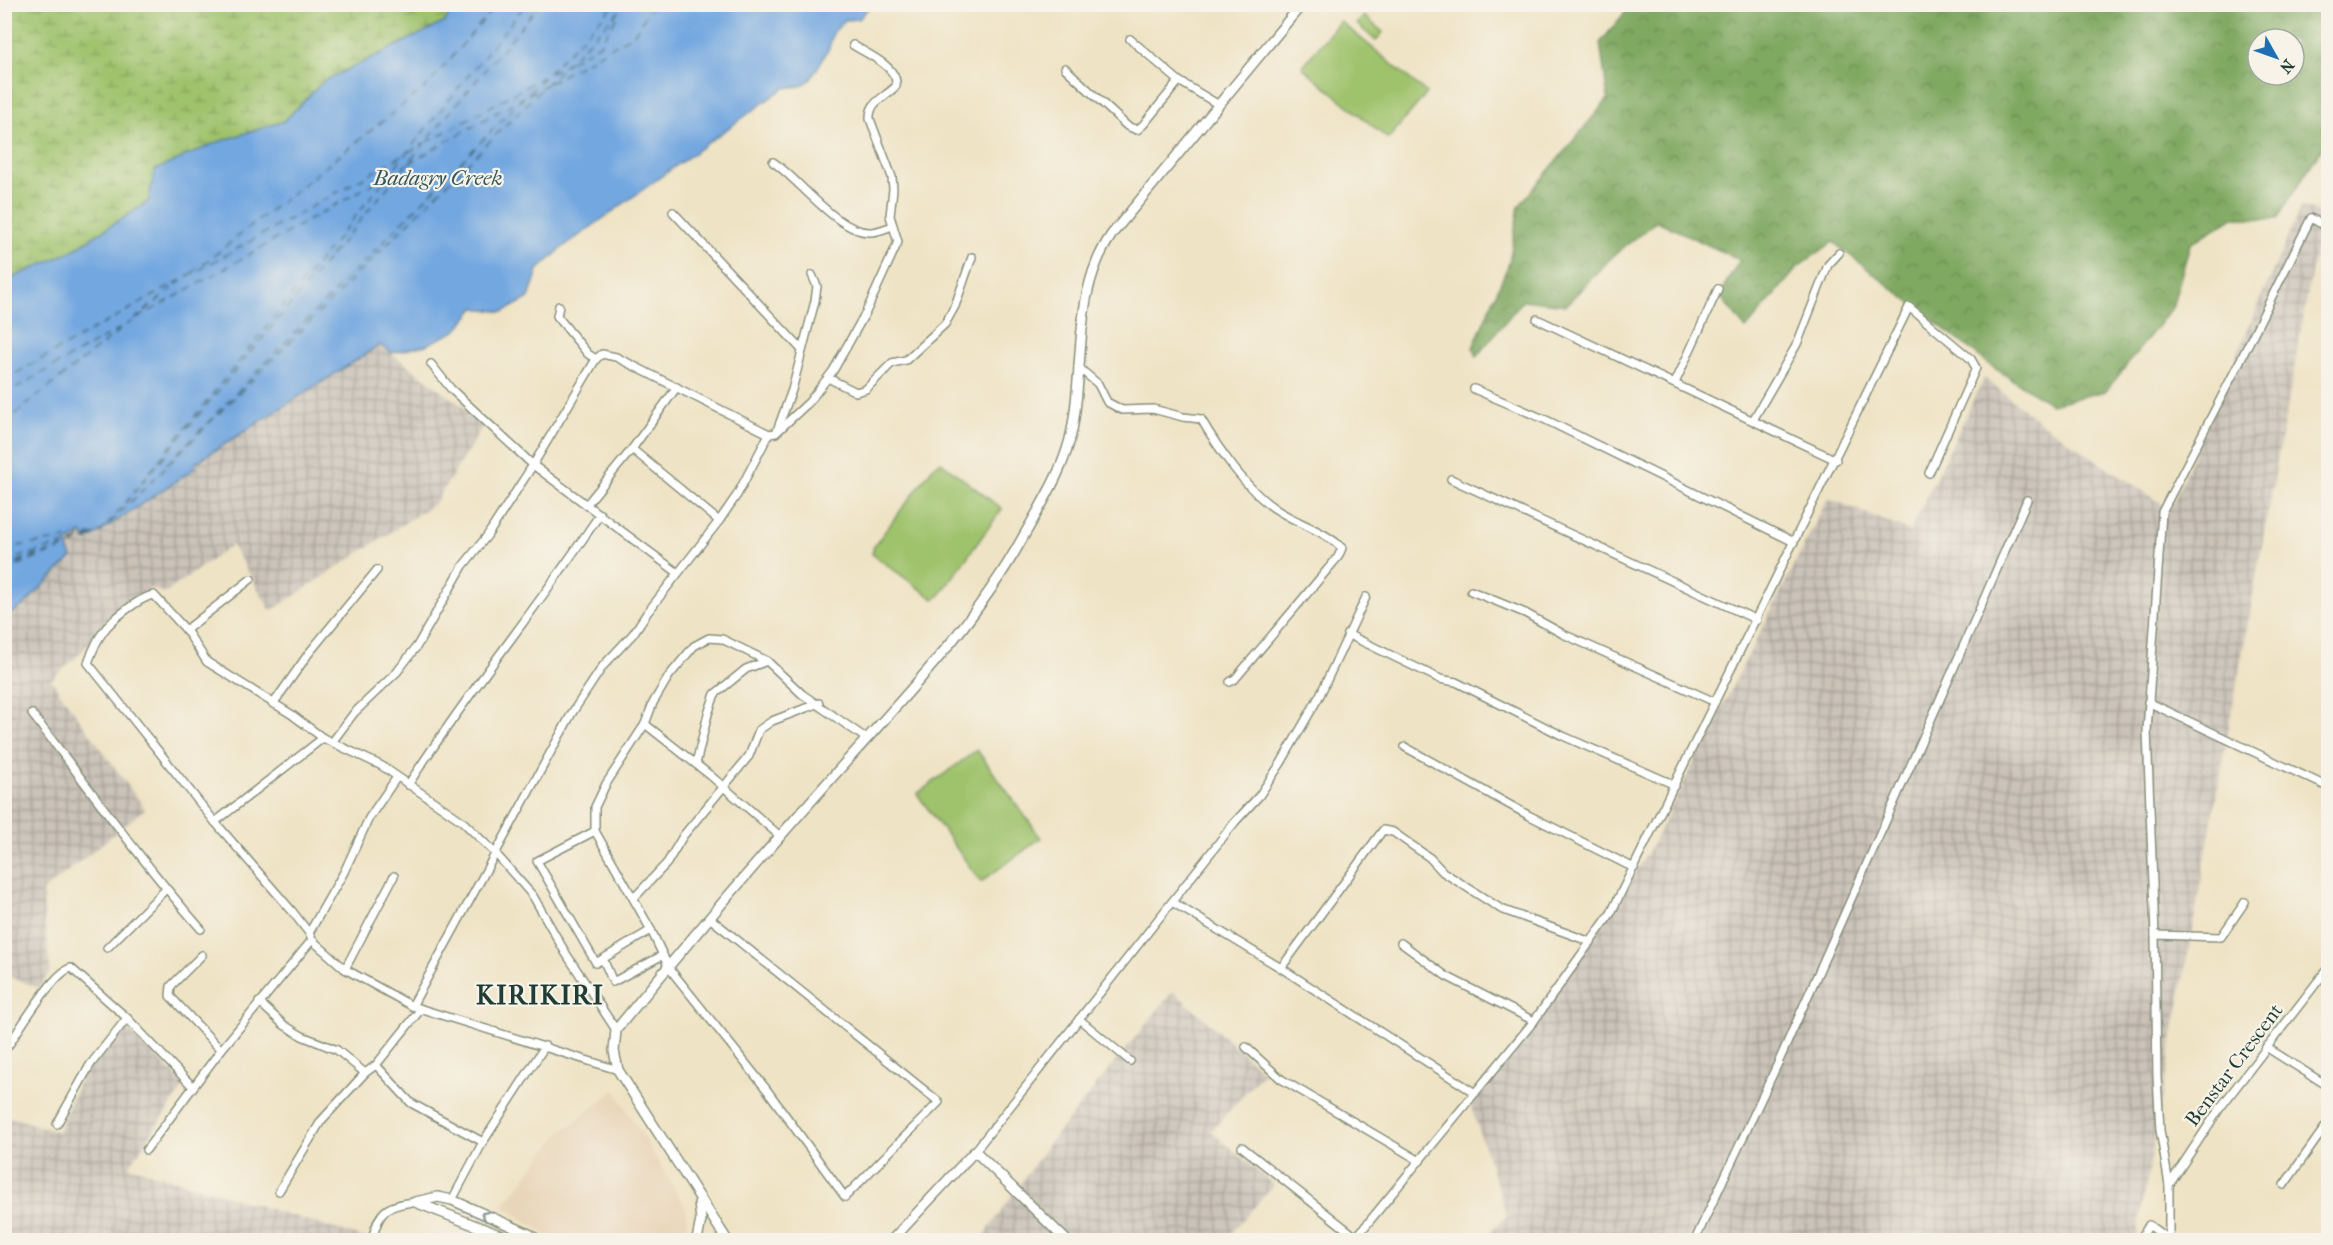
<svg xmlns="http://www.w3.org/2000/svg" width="2333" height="1245" font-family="'IM FELL French Canon',serif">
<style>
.built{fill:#e8d4b7}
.industrial{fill:url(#industrial-grid)}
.forest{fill:url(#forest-crowns);stroke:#4f724a;stroke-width:1.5;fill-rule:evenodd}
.wetland{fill:url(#wetland-marsh);stroke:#5f8050;stroke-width:1.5}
.park{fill:#9fc26c;stroke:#5f8050;stroke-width:1.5}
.water{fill:#73a7e0;stroke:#49728a;stroke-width:1.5}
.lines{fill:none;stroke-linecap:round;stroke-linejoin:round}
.ferry{stroke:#34585f;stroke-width:1.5;stroke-dasharray:8 6;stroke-linecap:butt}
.minor-casing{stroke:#87907c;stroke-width:10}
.secondary-casing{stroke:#87907c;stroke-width:12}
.minor{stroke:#fff;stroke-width:7}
.secondary{stroke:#fff;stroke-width:9}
.oneway{stroke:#8f9e9a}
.labels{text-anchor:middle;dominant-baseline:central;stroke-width:4.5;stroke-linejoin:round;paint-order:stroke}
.street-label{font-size:20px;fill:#1f3d34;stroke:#f7f3e8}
.water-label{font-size:21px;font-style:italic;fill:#34585f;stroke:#f7f3e8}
.district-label{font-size:26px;font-weight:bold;letter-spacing:1.5px;fill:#1f3d34;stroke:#f7f3e8}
</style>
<defs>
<pattern id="industrial-grid" width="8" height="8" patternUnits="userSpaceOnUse" patternTransform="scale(1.5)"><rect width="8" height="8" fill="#cbc2b8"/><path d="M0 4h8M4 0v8" fill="none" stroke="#a49f96"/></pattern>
<pattern id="forest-crowns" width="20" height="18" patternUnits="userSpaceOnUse" patternTransform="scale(1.5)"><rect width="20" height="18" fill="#7fa860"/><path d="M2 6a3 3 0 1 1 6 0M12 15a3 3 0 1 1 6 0" fill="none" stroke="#678a50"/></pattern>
<pattern id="wetland-marsh" width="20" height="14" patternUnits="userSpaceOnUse" patternTransform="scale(1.5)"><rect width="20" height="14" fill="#9fc26c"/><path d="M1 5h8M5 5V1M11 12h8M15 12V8" fill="none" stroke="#819f5a"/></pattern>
</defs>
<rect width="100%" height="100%" fill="#f7f3e8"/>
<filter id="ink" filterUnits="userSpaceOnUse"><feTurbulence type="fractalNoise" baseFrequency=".0167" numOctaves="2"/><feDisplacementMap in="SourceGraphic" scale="12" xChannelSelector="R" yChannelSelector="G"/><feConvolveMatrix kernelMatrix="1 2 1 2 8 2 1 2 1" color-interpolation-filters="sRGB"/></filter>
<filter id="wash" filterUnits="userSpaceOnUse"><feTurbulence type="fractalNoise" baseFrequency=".008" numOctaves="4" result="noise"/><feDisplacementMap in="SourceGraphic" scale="24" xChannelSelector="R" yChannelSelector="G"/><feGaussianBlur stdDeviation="1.35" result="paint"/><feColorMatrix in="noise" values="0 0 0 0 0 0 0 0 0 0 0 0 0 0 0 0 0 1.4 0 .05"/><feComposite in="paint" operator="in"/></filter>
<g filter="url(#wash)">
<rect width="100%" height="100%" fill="#efe3c5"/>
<!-- built -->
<path class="built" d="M 615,1090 L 685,1206 L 687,1222 L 683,1240 L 554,1240 L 503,1206 L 560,1133 Z"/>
<!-- industrial -->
<g class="industrial">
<path d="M 2301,206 L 2322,214 L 2136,1240 L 1483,1240 L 1507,1216 L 1469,1100 L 1544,1009 L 1604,923 L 1650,849 L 1828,498 L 1910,531 L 1984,378 L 2044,425 L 2170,509 Z"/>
<path d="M 380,345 L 485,423 L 435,503 L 271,611 L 232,545 L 165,593 L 151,588 L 102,626 L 85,649 L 51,680 L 145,809 L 42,892 L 50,971 L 39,988 L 5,975 L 5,617 L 24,605 L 65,544 L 82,533 L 87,541 L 194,468 L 195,463 Z"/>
<path d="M 1173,991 L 1264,1072 L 1211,1131 L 1274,1185 L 1225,1240 L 981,1240 L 1047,1146 Z"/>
<path d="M 126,1026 L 185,1085 L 129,1166 L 371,1240 L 5,1240 L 5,1115 L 58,1132 L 85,1067 Z"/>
</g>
<!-- forest -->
<path class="forest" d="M 1632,4 L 2328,5 L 2328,138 L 2277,219 L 2232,218 L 2190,244 L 2172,308 L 2106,391 L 2051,404 L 1994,368 L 1833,242 L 1798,267 L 1746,329 L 1719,295 L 1740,260 L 1657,221 L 1613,256 L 1566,305 L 1523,300 L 1476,357 L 1473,348 L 1509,263 L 1519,206 L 1608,99 L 1600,43 ZM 2258,39 L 2294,39 L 2294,75 L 2258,75 Z"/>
<!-- wetland -->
<path class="wetland" d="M 4,5 L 454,5 L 445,22 L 324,81 L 284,121 L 215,143 L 148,202 L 70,252 L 5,281 Z"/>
<!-- park -->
<g class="park">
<path d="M 1364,16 L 1383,32 L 1376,41 L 1357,24 Z"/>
<path d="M 1340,21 L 1427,93 L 1388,139 L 1302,67 Z"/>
<path d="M 941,462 L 1002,509 L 940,595 L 934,599 L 872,554 L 874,546 L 934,466 Z"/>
<path d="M 977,750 L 1041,838 L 981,882 L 917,794 Z"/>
</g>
<!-- water -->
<path class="water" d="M 454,5 L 871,5 L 859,19 L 845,20 L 833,33 L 829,48 L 811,79 L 802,86 L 784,88 L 562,248 L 538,270 L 529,298 L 503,312 L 475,308 L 456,331 L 426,345 L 392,353 L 380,345 L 195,463 L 195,468 L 87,541 L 82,533 L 66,543 L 72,557 L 24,605 L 5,617 L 5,281 L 70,252 L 148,202 L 155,170 L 215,143 L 284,121 L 324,81 L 445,22 Z"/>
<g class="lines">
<!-- ferry -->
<g class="ferry">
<path d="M 571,61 L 600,44 L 619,13"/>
<path d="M 550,73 L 567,63"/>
<path d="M 549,83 L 634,34 L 653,4"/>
<path d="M 528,95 L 545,85"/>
<path d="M 427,142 L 543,77"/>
<path d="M 409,152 L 423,144"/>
<path d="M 409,163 L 524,97"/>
<path d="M 390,174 L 405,166"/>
<path d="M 192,273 L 428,85 L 497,4"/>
<path d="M 134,320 L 181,281"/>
<path d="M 4,380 L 405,154"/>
<path d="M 4,395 L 386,176"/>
<path d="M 4,423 L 123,328"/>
<path d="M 167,464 L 615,4"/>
<path d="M 141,483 L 526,4"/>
<path d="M 107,525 L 540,4"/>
<path d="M 4,548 L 99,534 L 626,4"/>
<path d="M 4,561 L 93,536"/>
<path d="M 4,566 L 41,553"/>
<path d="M 4,568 L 69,545"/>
<path d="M 4,571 L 89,538"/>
</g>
</g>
</g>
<g filter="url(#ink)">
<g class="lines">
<!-- minor casing -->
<g class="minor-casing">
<g id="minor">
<path d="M 1130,39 L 1179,81 L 1219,105"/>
<path d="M 1065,68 L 1127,126 L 1137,130 L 1143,125 L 1179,81"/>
<path d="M 773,162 C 799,179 839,234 871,232 C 878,232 886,228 893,226"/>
<path d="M 673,212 L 802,350"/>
<path d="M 1537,319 L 1836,460"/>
<path d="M 596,359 L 602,354 L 616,357 L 769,434"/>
<path d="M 431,364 L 451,389 L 533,465 L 678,573"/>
<path d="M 1078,367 L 1098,384 L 1107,402 L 1122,410 L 1153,409 L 1183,417 L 1201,419 C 1218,448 1246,489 1274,508 C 1295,523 1324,530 1342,548 L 1338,557 L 1235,679 L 1230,682"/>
<path d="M 828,378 L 856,392 L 866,389 L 892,363 L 906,360 L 945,324 L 955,306 L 972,257"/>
<path d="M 1675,383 L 1718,289"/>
<path d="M 1474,389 L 1546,420 L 1794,542"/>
<path d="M 1753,420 L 1797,344 L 1828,265 L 1839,253"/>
<path d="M 778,431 L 809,402 L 833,371 L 866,312 L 898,242 L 890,216 L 893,189 L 892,177 L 870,119 C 869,101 885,98 896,86 C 899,67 867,54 853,45"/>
<path d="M 632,449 L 719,521"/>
<path d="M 1451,479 L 1757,620"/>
<path d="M 587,504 L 632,449 L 677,387"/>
<path d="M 1471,591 L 1525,613 L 1563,634 L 1715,702"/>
<path d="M 186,630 L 251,579"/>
<path d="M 1347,634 L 1440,679 L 1456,682 L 1563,736 L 1675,785"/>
<path d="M 2148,702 L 2328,787"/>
<path d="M 273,704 L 309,653 L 377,570"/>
<path d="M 32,714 C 88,786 140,860 201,929"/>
<path d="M 645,724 L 711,776 L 780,836"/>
<path d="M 333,741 L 354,713 L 397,672 L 417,646 L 463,566 L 487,536 L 533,465 L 596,359 L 588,354 L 557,316 L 559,306"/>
<path d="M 1405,747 L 1528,815 L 1634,868"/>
<path d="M 696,764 L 708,714 L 715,694 L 746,669 L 767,661"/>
<path d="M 408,785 C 468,692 538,607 600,514"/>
<path d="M 215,822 L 323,738"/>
<path d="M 595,831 L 537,861 L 596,963 L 651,930"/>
<path d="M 634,898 L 667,863 L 683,836 L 749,756 L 759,730 L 772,721 L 819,703"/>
<path d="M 1172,902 L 1281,968 L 1475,1093"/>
<path d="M 711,919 L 939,1102 L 845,1197 L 767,1090 L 669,968 L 651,930 L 595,831 L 595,807 L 606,784 L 645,724 L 653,703 L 669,676 L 694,646 L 709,638 L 722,639 L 767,661 L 802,694 L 867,739"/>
<path d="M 309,933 L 344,872 L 369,818 L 397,777"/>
<path d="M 2155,935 L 2221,937 L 2245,902"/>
<path d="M 1401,943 L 1446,976 L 1534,1021"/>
<path d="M 107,948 L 166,889"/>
<path d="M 202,955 L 171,986 L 170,996 L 221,1050"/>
<path d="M 603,959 L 613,982 L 663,955"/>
<path d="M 1281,968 L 1383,830 L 1393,832 L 1430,858 L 1443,872 L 1501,909 L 1591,942"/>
<path d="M 345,969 L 394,876"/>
<path d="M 259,1002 L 284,1025 L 302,1036 L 337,1050 L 365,1073 L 376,1065 L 421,1009"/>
<path d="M 412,1006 L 572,713 L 603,666 L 633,634 L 647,613 L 719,521 L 737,495 L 769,434 L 776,433 L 792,390 L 815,301 L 817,286 L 812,275"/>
<path d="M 1079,1019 L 1130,1061"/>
<path d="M 616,1030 L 565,952 L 533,896 L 496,854 L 462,821 L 382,766 L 323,738 L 291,714 L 207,662 L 186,630 L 154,595 C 140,597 111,620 103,632 C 96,641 92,652 88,663 L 215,822 L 292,911 L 309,933 L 312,940 L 345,969 L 412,1006 L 618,1070"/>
<path d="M 1246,1047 L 1281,1079 L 1420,1161"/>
<path d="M 2266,1047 L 2328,1086"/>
<path d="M 4,1052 C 16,1035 53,972 71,968 L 127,1018 L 193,1087"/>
<path d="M 376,1065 L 411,1103 L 483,1142"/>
<path d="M 57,1124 L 90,1065 L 127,1018"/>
<path d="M 1242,1147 L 1356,1237"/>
<path d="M 146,1150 L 221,1050 L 312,940"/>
<path d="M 975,1151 L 1235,822 L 1259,796 L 1281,763 L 1320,695 L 1366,597"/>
<path d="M 2169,1185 L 2220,1108 L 2328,968"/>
<path d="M 2284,1185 L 2328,1123"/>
<path d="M 279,1191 L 321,1121 L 365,1073"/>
<path d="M 452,1200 L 483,1142 L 545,1046"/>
<path d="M 372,1240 C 379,1211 385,1205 415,1202"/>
<path d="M 1354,1240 L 1534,1021 L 1611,913 L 1909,307 L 1971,359 L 1976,368 L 1929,473"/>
<path d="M 1695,1240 L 1779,1061 L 1949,679 L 2027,500"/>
<path d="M 2140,1240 L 2149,1225 L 2169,1240"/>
<path d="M 2169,1240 L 2169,1185 L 2160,1130 L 2157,1077 L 2155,935 L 2147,731 L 2162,512 L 2239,363 L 2311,218 L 2328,228"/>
</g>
</g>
<!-- secondary casing -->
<g class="secondary-casing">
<g id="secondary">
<path d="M 415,1202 L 438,1197 L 452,1200 L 529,1234 L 538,1240"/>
<path d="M 415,1202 L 512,1240"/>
<path d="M 697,1240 L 701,1220 L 699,1203"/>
<path d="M 727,1240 L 618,1070 L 614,1051 L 616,1030 C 687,943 761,857 836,773 C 902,699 974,626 1022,539 C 1041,505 1065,468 1072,430 C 1085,365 1072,291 1112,234 L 1302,4"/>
<path d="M 892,1240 L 975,1151 L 1066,1240"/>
</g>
</g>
<!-- minor -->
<use href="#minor" class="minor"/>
<!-- secondary -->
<use href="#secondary" class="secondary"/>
</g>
<!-- one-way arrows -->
<defs><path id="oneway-chevron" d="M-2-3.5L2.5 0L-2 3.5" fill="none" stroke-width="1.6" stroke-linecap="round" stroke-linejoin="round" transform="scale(1.5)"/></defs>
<use class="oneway" href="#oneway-chevron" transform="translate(485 1215) rotate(-156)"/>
</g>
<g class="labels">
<!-- street labels -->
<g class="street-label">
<text transform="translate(2234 1065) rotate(-53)">Benstar Crescent</text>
</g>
<!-- water labels -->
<g class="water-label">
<text x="438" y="178">Badagry Creek</text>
</g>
<!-- district labels -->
<g class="district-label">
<text x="540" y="995">KIRIKIRI</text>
</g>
</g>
<!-- margin -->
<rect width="2333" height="1245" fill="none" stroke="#f7f3e8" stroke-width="24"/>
<!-- north arrow -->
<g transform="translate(2276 57) rotate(130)"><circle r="28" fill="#f7f3e8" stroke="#a1aaa0" stroke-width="1.5"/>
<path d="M0-4.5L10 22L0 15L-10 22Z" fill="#1f6fb2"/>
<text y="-9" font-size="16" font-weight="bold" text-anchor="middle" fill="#1f3d34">N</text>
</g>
</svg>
